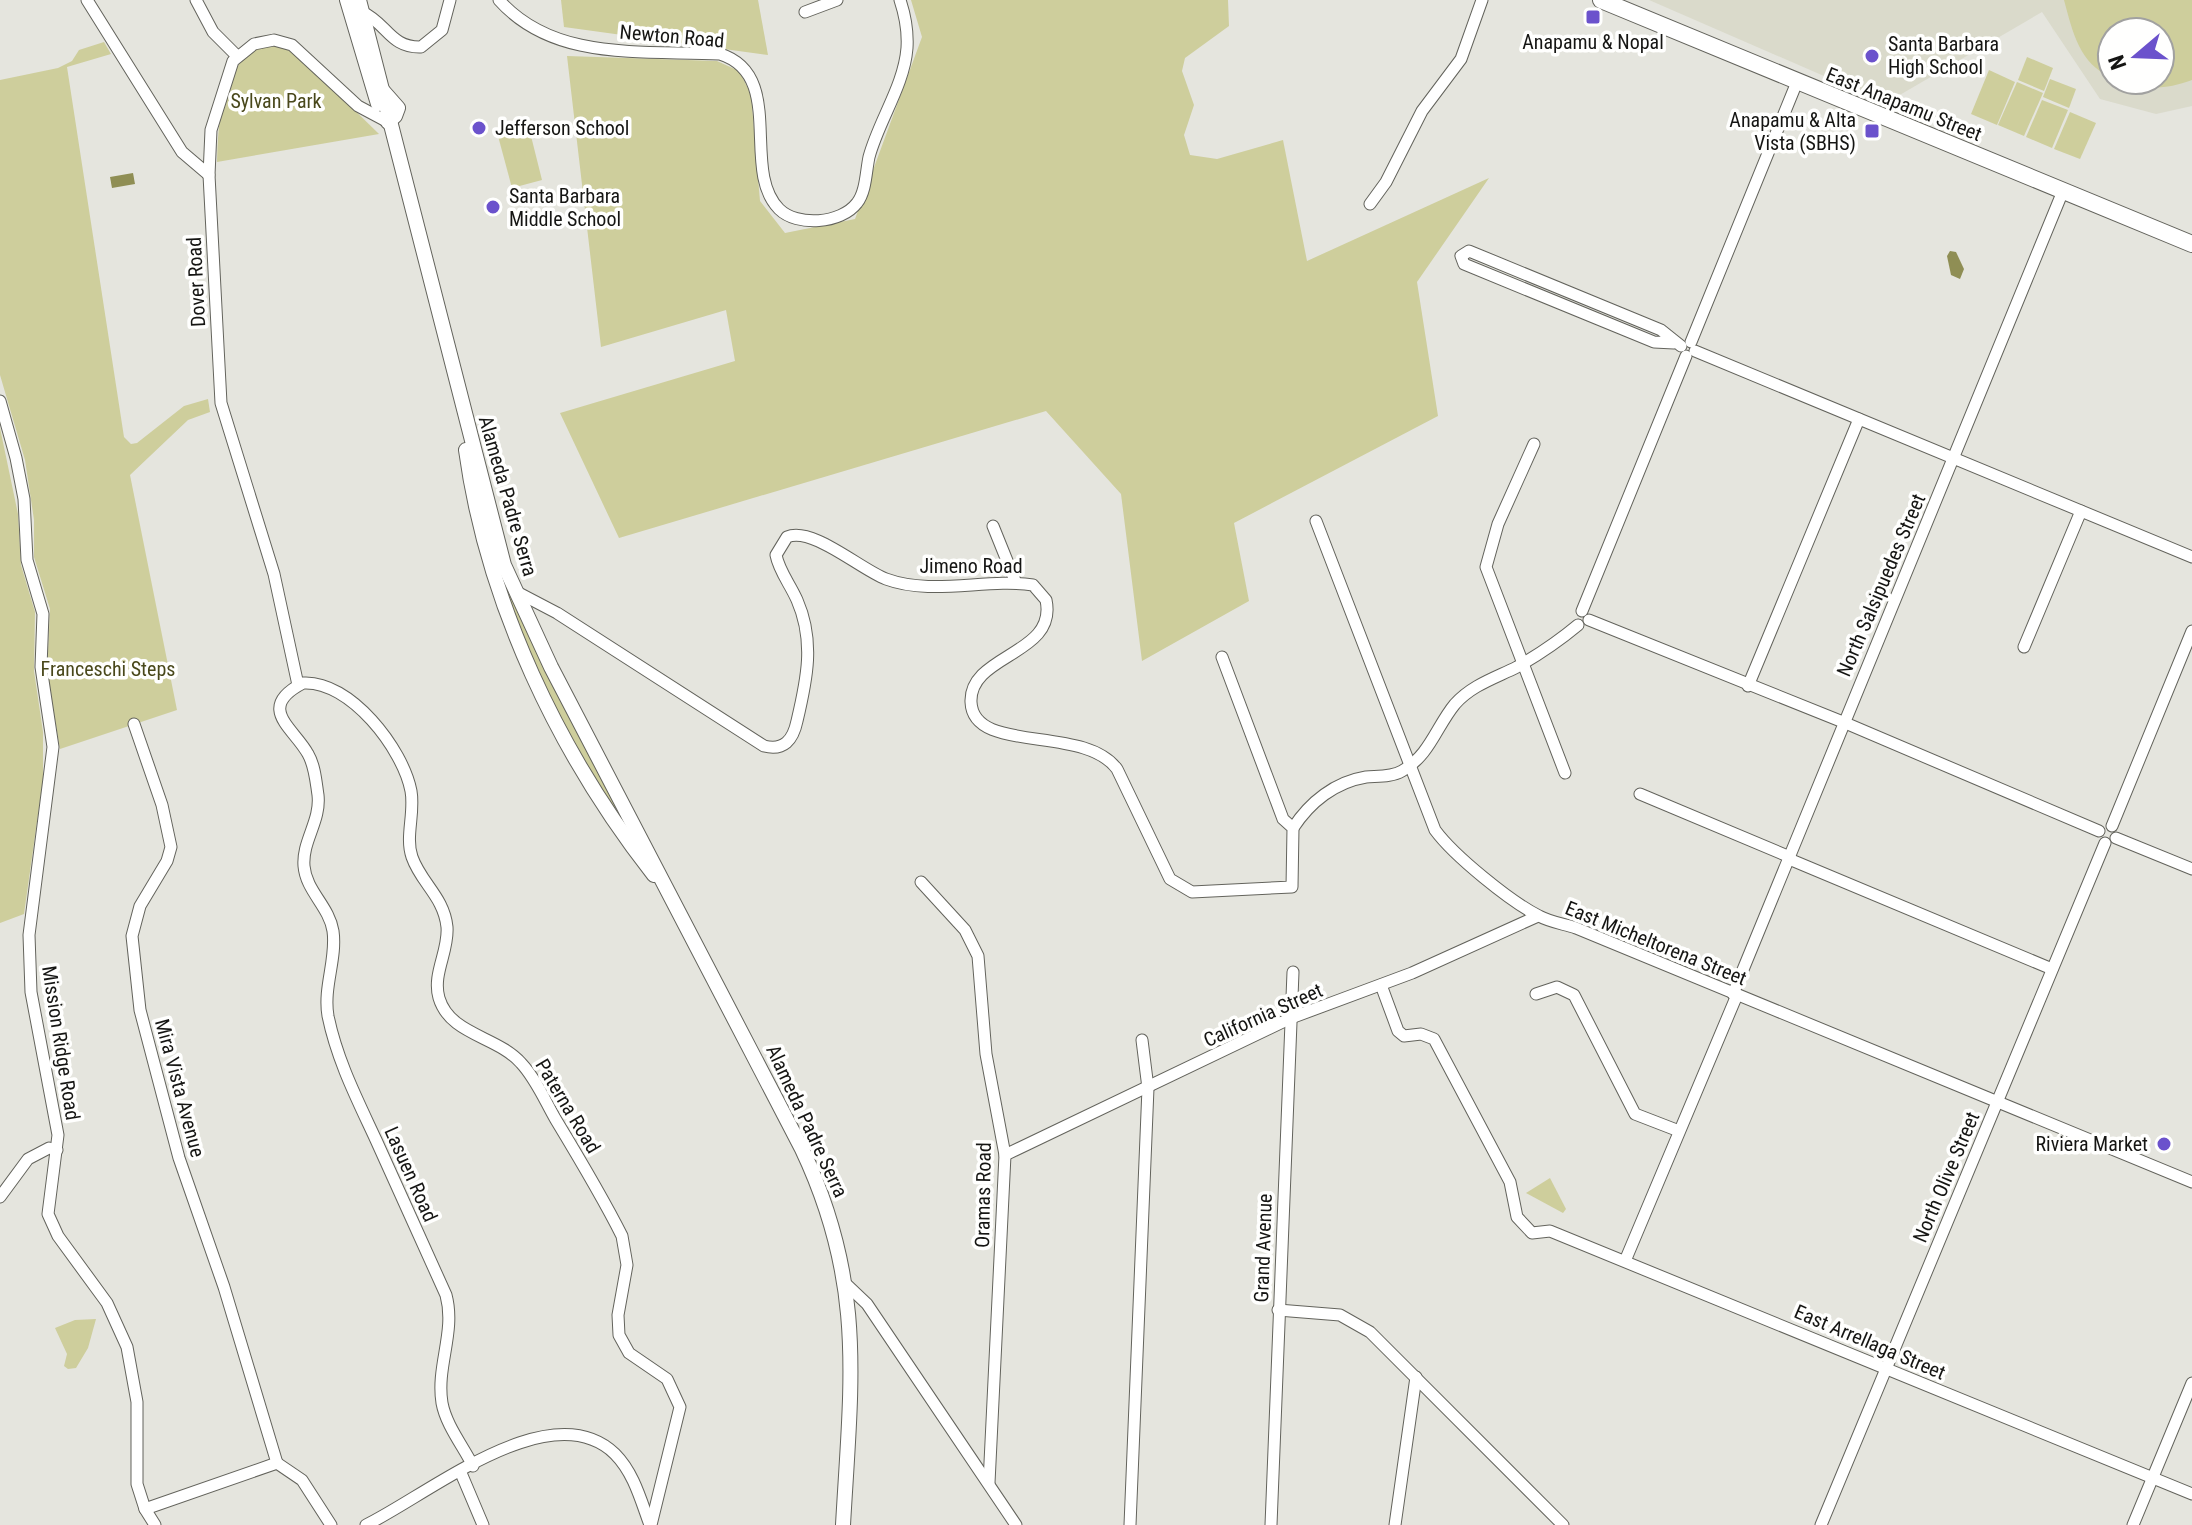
<svg xmlns="http://www.w3.org/2000/svg" width="2192" height="1525" font-family="'Roboto Condensed',sans-serif">
<style>
.built{fill:#dadacb;fill-rule:evenodd}
.green{fill:#cece9c}
.water{fill:#8f8e54}
.lines{fill:none;stroke-linecap:round;stroke-linejoin:round}
.minor-casing{stroke:#63635c;stroke-width:13}
.tertiary-casing{stroke:#63635c;stroke-width:16}
.secondary-casing{stroke:#63635c;stroke-width:18}
.minor{stroke:#fff;stroke-width:11}
.tertiary{stroke:#fff;stroke-width:14}
.secondary{stroke:#fff;stroke-width:16}
.poi-dot{fill:#6b52cc;stroke:#fffffe;stroke-width:3}
.labels{text-anchor:middle;dominant-baseline:central;stroke-width:7;stroke-linejoin:round;paint-order:stroke}
.street-label{font-size:20px;fill:#151513;stroke:#fffffe}
.poi-label{font-size:20px;fill:#151513;stroke:#fffffe;text-anchor:start}
.park-label{font-size:20px;fill:#49481b;stroke:#fffffe}
</style>
<rect width="100%" height="100%" fill="#e5e5de"/>
<!-- built -->
<path class="built" d="M 1649,0 L 2192,0 L 2192,106 L 2156,114 L 2100,99 L 2042,12 L 1886,103 ZM 2112,32 L 2160,32 L 2160,80 L 2112,80 Z"/>
<!-- green -->
<g class="green">
<path d="M 561,0 L 758,0 L 768,55 L 564,27 Z"/>
<path d="M 911,0 L 1228,0 L 1229,26 L 1185,58 L 1182,71 L 1194,105 L 1184,135 L 1190,155 L 1217,159 L 1283,140 L 1307,261 L 1489,178 L 1417,282 L 1438,416 L 1234,523 L 1249,601 L 1142,661 L 1121,494 L 1046,411 L 619,538 L 560,413 L 735,361 L 726,310 L 601,347 L 567,56 L 717,61 L 739,71 L 751,94 L 760,201 L 785,233 L 855,219 L 922,37 Z"/>
<path d="M 2064,0 L 2192,0 L 2192,80 C 2165,90 2143,90 2116,80 L 2160,80 L 2160,32 L 2112,32 L 2112,78 C 2079,63 2073,33 2064,0 Z"/>
<path d="M 104,42 L 111,54 L 67,67 L 124,437 L 131,444 L 137,443 L 184,406 L 208,399 L 210,412 L 188,420 L 130,475 L 177,710 L 60,749 L 47,673 L 50,609 L 34,557 L 34,520 L 25,460 L 0,375 L 0,80 L 58,68 L 72,61 L 79,50 Z"/>
<path d="M 273,44 L 293,50 L 379,134 L 217,162 C 218,119 222,52 273,44 Z"/>
<path d="M 2027,57 L 2053,68 L 2044,91 L 2018,80 Z"/>
<path d="M 1989,70 L 2015,82 L 1997,125 L 1971,114 Z"/>
<path d="M 2050,79 L 2076,89 L 2069,108 L 2043,97 Z"/>
<path d="M 2017,82 L 2043,93 L 2024,136 L 1998,125 Z"/>
<path d="M 2042,100 L 2068,110 L 2052,148 L 2026,137 Z"/>
<path d="M 2070,112 L 2096,123 L 2080,159 L 2054,149 Z"/>
<path d="M 529,128 L 542,180 L 512,188 L 498,136 Z"/>
<path d="M 0,428 L 18,514 L 21,565 L 35,612 L 34,671 L 43,732 L 43,779 L 24,914 L 0,923 Z"/>
<path d="M 495,545 L 617,805 L 614,808 L 599,794 L 510,618 Z"/>
<path d="M 1550,1178 L 1566,1209 L 1563,1213 L 1526,1193 Z"/>
<path d="M 96,1319 L 88,1348 L 76,1368 L 68,1369 L 64,1366 L 67,1354 L 55,1328 L 75,1320 Z"/>
</g>
<!-- water -->
<g class="water">
<path d="M 133,173 L 135,184 L 112,188 L 110,177 Z"/>
<path d="M 1950,251 L 1956,252 L 1964,269 L 1960,279 L 1951,275 L 1947,256 Z"/>
</g>
<g class="lines">
<!-- minor casing -->
<g class="minor-casing">
<g id="minor">
<path d="M 87,0 L 182,152 L 209,175"/>
<path d="M 196,0 L 213,32 L 237,56"/>
<path d="M 499,0 C 554,62 643,50 720,54 C 787,75 740,170 779,209 C 797,227 841,224 857,203 C 866,192 866,171 869,157 C 879,120 904,86 907,48 C 908,32 905,15 900,0"/>
<path d="M 362,12 C 387,23 390,48 421,47 L 442,30 L 450,0"/>
<path d="M 805,12 L 837,0"/>
<path d="M 1370,204 L 1386,182 L 1422,111 L 1461,59 L 1482,0"/>
<path d="M 1691,342 L 1797,82"/>
<path d="M 1674,343 L 1654,342 L 1464,264 L 1461,256 L 1469,251 L 1661,330 L 1681,346"/>
<path d="M 1695,351 L 2192,557"/>
<path d="M 0,401 L 16,458 L 24,499 L 27,560 L 43,614 L 41,667 L 53,747 L 29,935 L 31,992 L 58,1135 L 48,1214 L 58,1236 L 107,1303 L 127,1347 L 137,1402 L 137,1484 L 145,1509 L 155,1525"/>
<path d="M 1534,444 L 1498,524 L 1486,567 L 1565,773"/>
<path d="M 1316,521 L 1435,830 C 1454,856 1511,902 1539,916 C 1550,922 1564,924 1576,928 L 2192,1182"/>
<path d="M 993,526 L 1016,583"/>
<path d="M 515,591 L 557,613 L 764,746 C 784,751 793,740 797,721 C 807,679 815,641 797,600 C 790,584 779,571 776,555 L 787,537 C 812,526 860,569 886,579 C 932,596 986,578 1033,585 L 1046,600 C 1058,655 969,654 971,702 C 973,755 1084,724 1117,769 L 1170,879 L 1192,892 L 1292,887 L 1293,828 L 1283,819 L 1222,657"/>
<path d="M 1582,611 L 1686,356"/>
<path d="M 1589,620 L 1843,722 L 2099,831"/>
<path d="M 2024,647 L 2081,511"/>
<path d="M 298,685 L 274,574 L 221,403 L 209,175 L 211,130 L 233,61 L 254,44 L 274,40 L 292,45 L 358,106 L 388,122"/>
<path d="M 1748,686 L 1859,419"/>
<path d="M 134,724 L 162,805 L 171,847 L 167,861 L 140,906 L 132,936 L 140,1010 L 179,1158 L 224,1287 L 277,1463"/>
<path d="M 1640,794 L 1790,857"/>
<path d="M 2112,826 L 2192,631"/>
<path d="M 1293,828 C 1310,802 1335,782 1366,777 C 1378,776 1392,777 1402,771 C 1430,755 1436,727 1455,704 C 1472,685 1495,678 1517,667 C 1538,655 1560,640 1578,625"/>
<path d="M 2116,838 L 2192,869"/>
<path d="M 1789,859 L 2052,969"/>
<path d="M 921,882 L 965,930 L 978,956 L 986,1054 L 1005,1155 L 989,1483"/>
<path d="M 1381,985 L 1398,1031 L 1404,1036 L 1421,1034 L 1434,1039 L 1510,1182 L 1517,1217 L 1532,1233 L 1550,1231 L 2192,1494"/>
<path d="M 1536,994 L 1557,987 L 1574,995 L 1635,1114 L 1679,1131"/>
<path d="M 1733,994 L 2063,191"/>
<path d="M 1005,1155 L 1291,1018 L 1412,973 L 1538,916"/>
<path d="M 0,1197 L 28,1159 L 49,1148 L 57,1150"/>
<path d="M 1625,1261 L 1737,995"/>
<path d="M 847,1285 L 867,1304 L 1016,1525"/>
<path d="M 1278,1310 L 1340,1315 L 1370,1332 L 1563,1525"/>
<path d="M 473,1466 C 463,1446 446,1425 442,1403 C 436,1366 456,1332 446,1295 C 423,1243 399,1192 376,1140 C 357,1099 337,1060 328,1016 C 323,987 337,959 333,931 C 329,906 306,891 304,866 C 302,841 321,821 318,795 C 316,782 315,766 308,754 C 294,728 255,708 303,683 C 350,680 403,749 411,791 C 415,813 405,837 412,857 C 421,883 444,897 447,927 C 449,951 432,974 439,998 C 450,1035 497,1036 521,1063 C 536,1079 545,1101 556,1120 C 579,1158 602,1196 622,1236 L 627,1265 L 618,1315 L 619,1335 L 629,1353 L 667,1379 L 680,1407 L 651,1525"/>
<path d="M 461,1473 L 483,1525"/>
<path d="M 145,1509 L 277,1463 L 302,1480 L 331,1525"/>
<path d="M 366,1525 C 428,1495 551,1392 615,1454 C 634,1473 641,1501 650,1525"/>
<path d="M 1130,1525 L 1148,1088 L 1142,1040"/>
<path d="M 1271,1525 L 1293,972"/>
<path d="M 1395,1525 L 1416,1377"/>
<path d="M 1821,1525 L 2105,843"/>
<path d="M 2133,1525 L 2192,1383"/>
</g>
</g>
<!-- tertiary casing -->
<g class="tertiary-casing">
<g id="tertiary">
<path d="M 347,0 L 378,104"/>
<path d="M 359,0 L 504,565 L 551,667 L 802,1149 C 866,1284 851,1382 843,1525"/>
<path d="M 383,91 L 398,108 L 395,116 L 388,122"/>
<path d="M 466,450 C 487,603 559,754 654,875"/>
</g>
</g>
<!-- secondary casing -->
<g class="secondary-casing">
<path id="secondary" d="M 1601,0 L 2192,244"/>
</g>
<!-- minor -->
<use href="#minor" class="minor"/>
<!-- tertiary -->
<use href="#tertiary" class="tertiary"/>
<!-- secondary -->
<use href="#secondary" class="secondary"/>
</g>
<!-- markers -->
<g class="poi-dot">
<rect x="1585" y="9" width="16" height="16" rx="4"/>
<circle cx="1872" cy="56" r="8"/>
<circle cx="479" cy="128" r="8"/>
<rect x="1864" y="123" width="16" height="16" rx="4"/>
<circle cx="493" cy="207" r="8"/>
<circle cx="2164" cy="1144" r="8"/>
</g>
<g class="labels">
<!-- street labels -->
<g class="street-label">
<text transform="translate(672 36) rotate(5)">Newton Road</text>
<text transform="translate(1904 104) rotate(22)">East Anapamu Street</text>
<text transform="translate(196 282) rotate(-93)">Dover Road</text>
<text transform="translate(508 496) rotate(74)">Alameda Padre Serra</text>
<text x="971" y="566">Jimeno Road</text>
<text transform="translate(1881 585) rotate(-67)">North Salsipuedes Street</text>
<text transform="translate(1656 943) rotate(22)">East Micheltorena Street</text>
<text transform="translate(1263 1015) rotate(-24)">California Street</text>
<text transform="translate(61 1043) rotate(81)">Mission Ridge Road</text>
<text transform="translate(180 1088) rotate(75)">Mira Vista Avenue</text>
<text transform="translate(568 1106) rotate(59)">Paterna Road</text>
<text transform="translate(807 1121) rotate(65)">Alameda Padre Serra</text>
<text transform="translate(411 1174) rotate(66)">Lasuen Road</text>
<text transform="translate(1946 1177) rotate(-67)">North Olive Street</text>
<text transform="translate(983 1195) rotate(-89)">Oramas Road</text>
<text transform="translate(1263 1248) rotate(-88)">Grand Avenue</text>
<text transform="translate(1870 1342) rotate(23)">East Arrellaga Street</text>
</g>
<!-- poi labels -->
<g class="poi-label">
<text x="1593" y="42" text-anchor="middle">Anapamu &amp; Nopal</text>
<text x="1888" y="44">Santa Barbara<tspan x="1888" dy="23">High School</tspan></text>
<text x="1856" y="120" text-anchor="end">Anapamu &amp; Alta<tspan x="1856" dy="23">Vista (SBHS)</tspan></text>
<text x="495" y="128">Jefferson School</text>
<text x="509" y="196">Santa Barbara<tspan x="509" dy="23">Middle School</tspan></text>
<text x="2148" y="1144" text-anchor="end">Riviera Market</text>
</g>
<!-- park labels -->
<g class="park-label">
<text x="276" y="101">Sylvan Park</text>
<text x="108" y="669">Franceschi Steps</text>
</g>
</g>
<!-- north arrow -->
<g transform="translate(2136 56) rotate(251)"><circle r="38" fill="#fffffe" stroke="#a1a1a0" stroke-width="2"/>
<path d="M0-6L14 30L0 20L-14 30Z" fill="#6b52cc"/>
<text y="-12" font-size="22" font-weight="bold" text-anchor="middle" fill="#151513">N</text>
</g>
</svg>
